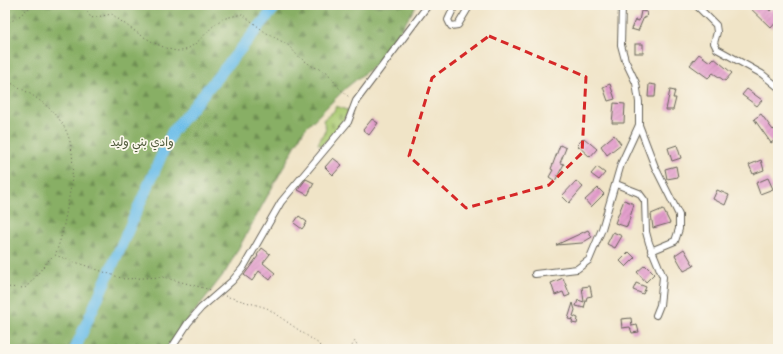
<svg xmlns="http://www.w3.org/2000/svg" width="783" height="354" font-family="Sriracha,'Playpen Sans Arabic',sans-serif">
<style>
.forest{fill:url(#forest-firs);stroke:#526640}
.cemetery{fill:url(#cemetery-stones);stroke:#647448}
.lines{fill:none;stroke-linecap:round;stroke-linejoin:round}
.river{stroke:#6dbee9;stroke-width:11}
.building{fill:url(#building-hatch)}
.street-casing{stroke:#666258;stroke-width:8}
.path{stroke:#666258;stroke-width:1;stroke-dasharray:1 3;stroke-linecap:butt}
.street{stroke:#fff;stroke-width:6}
.marked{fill:none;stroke:#d62828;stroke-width:3;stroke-dasharray:8 5;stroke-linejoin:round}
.labels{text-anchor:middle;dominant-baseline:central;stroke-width:3.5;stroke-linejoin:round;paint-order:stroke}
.park-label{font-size:12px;fill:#4e593a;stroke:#fbf7ec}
</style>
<defs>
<pattern id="forest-firs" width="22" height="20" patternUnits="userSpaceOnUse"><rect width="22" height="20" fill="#88af65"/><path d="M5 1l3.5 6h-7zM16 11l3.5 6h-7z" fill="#6e8e52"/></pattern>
<pattern id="cemetery-stones" width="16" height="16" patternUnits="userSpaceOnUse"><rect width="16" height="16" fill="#abcb73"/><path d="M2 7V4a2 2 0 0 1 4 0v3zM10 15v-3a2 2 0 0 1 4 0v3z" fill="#93ae63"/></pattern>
<pattern id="building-hatch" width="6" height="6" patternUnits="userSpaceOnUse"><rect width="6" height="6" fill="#e29bcb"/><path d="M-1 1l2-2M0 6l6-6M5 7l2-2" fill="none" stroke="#c185ae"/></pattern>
</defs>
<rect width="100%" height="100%" fill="#fbf7ec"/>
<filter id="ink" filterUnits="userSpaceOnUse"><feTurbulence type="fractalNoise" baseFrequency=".025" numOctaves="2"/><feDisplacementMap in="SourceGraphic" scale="8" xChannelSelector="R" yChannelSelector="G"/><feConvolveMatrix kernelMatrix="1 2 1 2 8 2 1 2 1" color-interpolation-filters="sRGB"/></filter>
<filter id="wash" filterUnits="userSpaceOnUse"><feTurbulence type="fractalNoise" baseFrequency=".012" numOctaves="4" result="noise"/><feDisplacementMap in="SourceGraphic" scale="16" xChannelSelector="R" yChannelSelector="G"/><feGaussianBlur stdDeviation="0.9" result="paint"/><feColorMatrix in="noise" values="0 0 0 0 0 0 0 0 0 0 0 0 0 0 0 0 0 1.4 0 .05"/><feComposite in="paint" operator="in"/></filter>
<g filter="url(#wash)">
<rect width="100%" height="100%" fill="#f0e4c7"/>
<!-- forest -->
<path class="forest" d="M 5,5 L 417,5 L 381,60 L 347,87 L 304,130 L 226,271 L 166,349 L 5,349 Z"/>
<!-- cemetery -->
<path class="cemetery" d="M 336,106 L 349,111 L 335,134 L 324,142 L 325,145 L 323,146 L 318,144 L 326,128 L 323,120 L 334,111 Z"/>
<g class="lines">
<!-- river -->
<path class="river" d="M 75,349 L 172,132 L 277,5"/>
</g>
<g id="blocks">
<!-- building -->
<g class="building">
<path d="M 747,5 L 765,5 L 770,11 L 774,7 L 778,11 L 778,20 L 771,28 Z"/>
<path d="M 641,11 L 647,12 L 646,18 L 644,17 L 638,31 L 631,29 L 635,20 L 639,21 Z"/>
<rect x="635" y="44" width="8" height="9"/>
<path d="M 699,54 L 710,62 L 714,58 L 732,73 L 725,81 L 713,73 L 708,78 L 690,65 Z"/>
<path d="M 610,84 L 615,99 L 608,101 L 603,87 Z"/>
<path d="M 649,84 L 656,85 L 655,97 L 648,97 Z"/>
<path d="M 747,89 L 762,100 L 757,106 L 742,95 Z"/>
<path d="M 670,90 L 675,91 L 673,98 L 676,98 L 673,110 L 666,110 Z"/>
<path d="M 614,103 L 625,104 L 624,123 L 612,123 Z"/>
<path d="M 761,114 L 773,130 L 774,129 L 778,134 L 778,138 L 771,143 L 754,119 Z"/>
<path d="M 372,119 L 378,123 L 369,135 L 363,130 Z"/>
<path d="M 614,135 L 621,144 L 607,155 L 601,146 Z"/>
<path d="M 584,138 L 597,149 L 590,157 L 577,145 Z"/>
<path d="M 560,145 L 566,148 L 560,163 L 564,164 L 555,181 L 549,177 L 553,170 L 551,169 Z"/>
<path d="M 677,145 L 681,158 L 672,161 L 668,148 Z"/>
<path d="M 333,158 L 342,165 L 333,175 L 325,167 Z"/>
<path d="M 761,160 L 764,170 L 753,174 L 749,165 Z"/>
<path d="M 676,166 L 678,177 L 667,179 L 665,169 Z"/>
<path d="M 597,167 L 605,173 L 599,180 L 591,174 Z"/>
<path d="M 768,178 L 773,189 L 760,194 L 756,183 Z"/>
<path d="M 306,179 L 314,183 L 308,195 L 298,190 Z"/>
<path d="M 576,181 L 583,187 L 569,203 L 562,196 Z"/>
<path d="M 598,188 L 604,194 L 591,207 L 585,200 Z"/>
<path d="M 717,190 L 729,195 L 725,205 L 713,199 Z"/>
<path d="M 624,200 L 634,204 L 627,227 L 615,223 Z"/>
<path d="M 663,209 L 670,223 L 653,228 L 651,214 Z"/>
<path d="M 299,216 L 307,222 L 302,229 L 294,223 Z"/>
<path d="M 588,230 L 592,237 L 582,243 L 556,245 Z"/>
<path d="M 613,232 L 622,236 L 615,248 L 607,244 Z"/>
<path d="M 262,248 L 270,254 L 263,263 L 275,273 L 270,280 L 259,271 L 252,281 L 244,275 L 258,256 L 257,255 Z"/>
<path d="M 684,249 L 694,266 L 684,271 L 675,255 Z"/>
<path d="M 629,252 L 635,258 L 626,267 L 620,261 Z"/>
<path d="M 645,265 L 654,274 L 646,282 L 637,272 Z"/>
<path d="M 563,278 L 570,295 L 565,297 L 563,292 L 555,295 L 551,283 Z"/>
<path d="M 636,283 L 646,287 L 643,294 L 633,290 Z"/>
<path d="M 590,286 L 592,296 L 587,297 L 584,308 L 576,306 L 578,300 L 584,302 L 582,287 Z"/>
<path d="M 573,303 L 575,310 L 573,316 L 578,318 L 577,324 L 572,323 L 573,318 L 572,320 L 568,319 Z"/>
<path d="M 631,318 L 632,326 L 637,325 L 639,332 L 632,333 L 630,327 L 622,328 L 621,319 Z"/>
</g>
</g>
</g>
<g filter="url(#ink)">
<use href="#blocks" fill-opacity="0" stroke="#666258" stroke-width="1"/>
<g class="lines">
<!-- street casing -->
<g class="street-casing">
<g id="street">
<path d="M 455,5 L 448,20 L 451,26 L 458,25 L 470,5"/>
<path d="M 696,5 L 716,25 L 717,32 L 714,43 L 717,49 L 762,74 L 778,87"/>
<path d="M 639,125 L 655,167 L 679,215 L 679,229 L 675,241 L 651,251"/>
<path d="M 616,184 L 639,193 L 645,201 L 646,232 L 649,243 L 663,277 L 660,305 L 656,315"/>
<path d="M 535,274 L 577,269 L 589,260 L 602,229 L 621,164 L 639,125 L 639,102 L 636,83 L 625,60 L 621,45 L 622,5"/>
<path d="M 171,349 L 188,323 L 201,308 L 232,281 L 243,268 L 281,202 L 348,122 L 356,101 L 428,5"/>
</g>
</g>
<!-- path -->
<g class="path">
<path d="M 79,5 L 85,7 L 91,18 L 112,14 C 125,25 168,57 185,50 C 201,43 208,28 221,20 C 227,17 235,16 242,14 L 265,32 L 288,45 L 298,56 L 312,66 L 327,72 L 338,87 L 350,98"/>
<path d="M 5,23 L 16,19 L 32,5"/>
<path d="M 5,80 C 65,110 82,135 68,202 C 65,220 62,238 55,255 L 124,279 L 163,277 L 211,290"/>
<path d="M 5,287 L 25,288 C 36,278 43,265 54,255"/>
<path d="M 225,296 L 267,308 L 319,344 L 321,349"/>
<path d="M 350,349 L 355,341 L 359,349"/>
</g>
<!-- street -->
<use href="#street" class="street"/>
</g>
</g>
<!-- marked area -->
<path class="marked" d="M 489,36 L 586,77 L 582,153 L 549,185 L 466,208 L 409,156 L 432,78 Z"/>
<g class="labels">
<!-- park labels -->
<g class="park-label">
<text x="142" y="142">وادي بني وليد</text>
</g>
</g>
<!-- margin -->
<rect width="783" height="354" fill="none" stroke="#fbf7ec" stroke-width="20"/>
</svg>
